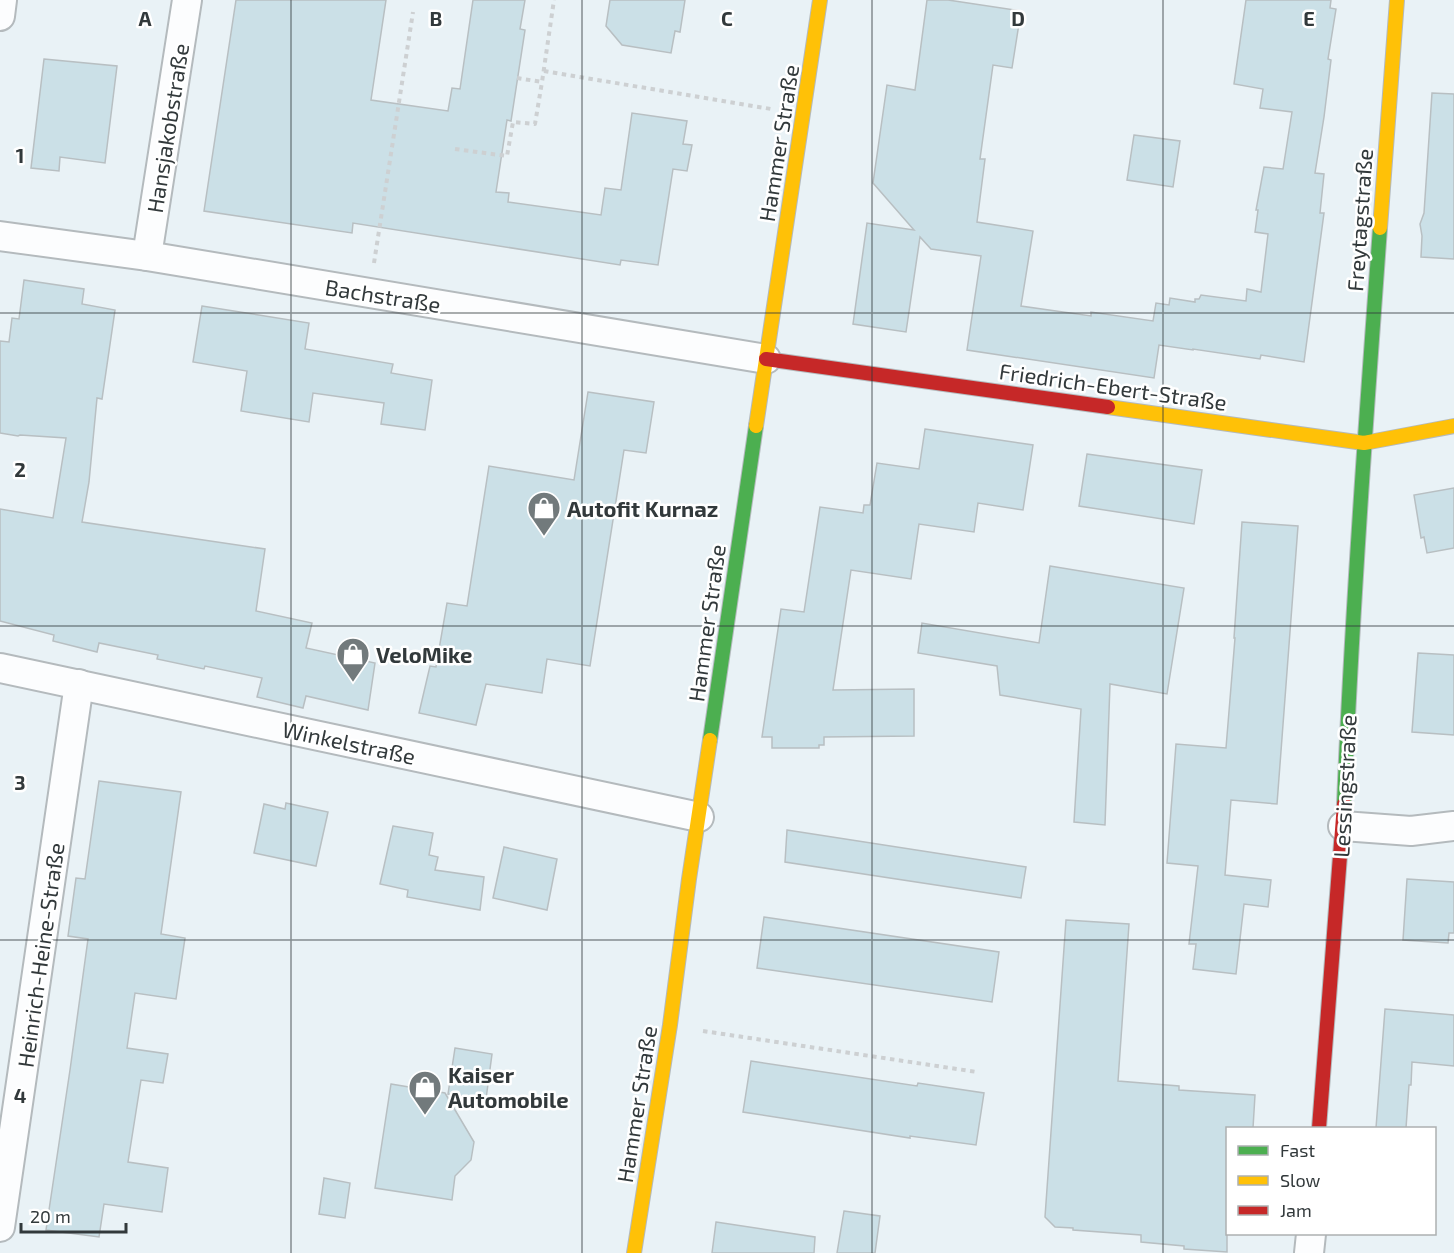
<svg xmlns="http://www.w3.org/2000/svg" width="1454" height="1253" font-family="'Exo 2',sans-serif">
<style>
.building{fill:#cbe0e7;stroke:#b8bfc2;stroke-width:1.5}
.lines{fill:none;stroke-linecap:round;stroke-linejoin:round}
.street-casing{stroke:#b4babd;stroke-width:32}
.fast-casing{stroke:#b4babd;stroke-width:16}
.slow-casing{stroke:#b4babd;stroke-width:16}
.jam-casing{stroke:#b4babd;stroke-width:16}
.path{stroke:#cdd0d2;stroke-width:4;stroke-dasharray:4.5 4.5;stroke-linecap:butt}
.street{stroke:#fcfdfe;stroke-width:28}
.fast{stroke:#4caf50;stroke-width:14}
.slow{stroke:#ffc107;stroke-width:14}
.jam{stroke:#c62828;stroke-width:14}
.grid{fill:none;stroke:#32393b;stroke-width:1.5;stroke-opacity:0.55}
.labels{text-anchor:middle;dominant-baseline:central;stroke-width:5;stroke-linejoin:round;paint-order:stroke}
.street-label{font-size:22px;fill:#32393b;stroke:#fff}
.poi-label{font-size:22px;font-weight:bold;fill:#32393b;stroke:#fff;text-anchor:start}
.grid-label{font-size:20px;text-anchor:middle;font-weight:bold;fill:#32393b;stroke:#fff;stroke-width:5;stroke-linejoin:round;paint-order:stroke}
</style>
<rect width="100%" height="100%" fill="#e9f2f6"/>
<!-- building -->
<g class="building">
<path d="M 236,0 L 386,0 L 371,100 L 448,111 L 452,88 L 460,89 L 473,0 L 525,0 L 520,29 L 525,30 L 511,121 L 507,120 L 496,192 L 509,193 L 508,202 L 601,215 L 605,188 L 621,190 L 632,113 L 687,121 L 683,144 L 692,145 L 687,171 L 673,169 L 658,265 L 621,260 L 620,265 L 353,223 L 352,233 L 204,211 Z"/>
<path d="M 610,0 L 685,0 L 680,32 L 675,31 L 671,53 L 622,45 L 606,26 Z"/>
<path d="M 927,0 L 948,0 L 1021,11 L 1012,68 L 993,65 L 980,159 L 985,159 L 977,222 L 1033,231 L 1021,306 L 1091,316 L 1091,312 L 1153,321 L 1156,303 L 1169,305 L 1170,298 L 1195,302 L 1195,299 L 1199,299 L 1201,295 L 1246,301 L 1247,289 L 1261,292 L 1268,234 L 1255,232 L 1258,210 L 1256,210 L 1264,167 L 1283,169 L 1292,112 L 1260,108 L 1263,89 L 1234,84 L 1246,0 L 1331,0 L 1330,8 L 1336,9 L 1328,59 L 1331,60 L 1324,117 L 1315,173 L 1324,174 L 1320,213 L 1324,213 L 1304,362 L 1261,355 L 1260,359 L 1193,349 L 1193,350 L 1159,345 L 1154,378 L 967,350 L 981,256 L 931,249 L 920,237 L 906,332 L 853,324 L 867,223 L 914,230 L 873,183 L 887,85 L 915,90 Z"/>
<path d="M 44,59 L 117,66 L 105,163 L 60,157 L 59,171 L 31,168 Z"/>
<path d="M 1432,93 L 1454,94 L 1454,259 L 1421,257 L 1422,236 L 1420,224 L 1424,213 Z"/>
<path d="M 1134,135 L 1180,141 L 1173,187 L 1127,180 Z"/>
<path d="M 24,280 L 84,289 L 82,304 L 115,310 L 102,399 L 97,398 L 89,482 L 82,522 L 265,549 L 256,611 L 312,623 L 306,648 L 375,663 L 368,710 L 306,696 L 303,708 L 257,697 L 262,678 L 205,666 L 204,669 L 157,659 L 158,655 L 99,643 L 97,652 L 53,641 L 54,635 L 0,621 L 0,509 L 53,518 L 66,438 L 20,435 L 18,436 L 0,433 L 0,341 L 9,342 L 12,318 L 19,319 Z"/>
<path d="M 202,306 L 309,323 L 305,349 L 393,364 L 391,373 L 432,380 L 425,430 L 381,424 L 384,403 L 313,393 L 309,422 L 241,411 L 247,371 L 193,362 Z"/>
<path d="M 588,392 L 654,402 L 646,453 L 624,450 L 590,666 L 547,659 L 542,693 L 486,684 L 476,725 L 419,713 L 430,666 L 436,667 L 447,603 L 467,606 L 489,466 L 574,480 Z"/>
<path d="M 925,429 L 1033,445 L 1023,510 L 978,503 L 974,532 L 919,524 L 911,579 L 851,570 L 833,690 L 914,689 L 914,736 L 824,737 L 824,745 L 819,745 L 819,748 L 772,748 L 772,737 L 762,737 L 781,609 L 804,612 L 820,507 L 863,513 L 864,505 L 870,505 L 877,463 L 919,469 Z"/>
<path d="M 1087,454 L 1202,470 L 1194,524 L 1079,506 Z"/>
<path d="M 1454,488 L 1454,548 L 1427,553 L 1424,537 L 1421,538 L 1414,495 Z"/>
<path d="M 1242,522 L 1298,526 L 1277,804 L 1231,800 L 1225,875 L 1271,880 L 1268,907 L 1244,904 L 1236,974 L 1193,969 L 1196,944 L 1189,944 L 1198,866 L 1167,863 L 1176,744 L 1226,748 L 1235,638 L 1234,638 Z"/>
<path d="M 1050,566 L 1184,588 L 1167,694 L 1110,684 L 1105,825 L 1074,822 L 1081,709 L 1000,695 L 997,666 L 918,653 L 922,623 L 1039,643 Z"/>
<path d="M 1418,653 L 1454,655 L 1454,735 L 1412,732 Z"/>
<path d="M 99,781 L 181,792 L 161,934 L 185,938 L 176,999 L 135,993 L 127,1048 L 168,1054 L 163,1083 L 141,1080 L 128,1162 L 168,1168 L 162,1212 L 104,1204 L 99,1237 L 46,1230 L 70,1070 L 88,939 L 68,936 L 76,878 L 85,879 Z"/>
<path d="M 286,803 L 328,812 L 316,866 L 254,853 L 264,804 L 285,809 Z"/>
<path d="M 393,826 L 433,833 L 429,855 L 438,857 L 435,870 L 484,877 L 480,910 L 407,897 L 408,890 L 380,884 Z"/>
<path d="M 787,830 L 1026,867 L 1021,898 L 785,862 Z"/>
<path d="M 504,847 L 557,859 L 547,910 L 493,898 Z"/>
<path d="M 1407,879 L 1454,882 L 1454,933 L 1449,933 L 1448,943 L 1403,940 Z"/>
<path d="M 764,917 L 999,952 L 992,1002 L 757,968 Z"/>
<path d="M 1066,920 L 1129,924 L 1118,1081 L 1179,1086 L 1179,1090 L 1255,1095 L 1253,1128 L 1227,1128 L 1227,1252 L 1184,1249 L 1184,1246 L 1141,1242 L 1141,1235 L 1073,1230 L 1073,1228 L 1055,1227 L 1045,1217 Z"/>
<path d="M 1385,1009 L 1454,1015 L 1454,1066 L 1412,1062 L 1411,1085 L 1409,1085 L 1406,1128 L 1376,1128 Z"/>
<path d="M 455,1048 L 492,1054 L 486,1099 L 448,1094 Z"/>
<path d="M 751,1061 L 917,1086 L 918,1083 L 984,1093 L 976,1145 L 910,1136 L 910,1138 L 743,1112 Z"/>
<path d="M 391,1084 L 445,1093 L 474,1142 L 471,1160 L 455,1176 L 452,1200 L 375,1188 Z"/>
<path d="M 324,1178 L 350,1183 L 345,1218 L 319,1214 Z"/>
<path d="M 844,1211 L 880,1216 L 875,1253 L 837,1253 Z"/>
<path d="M 716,1222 L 815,1237 L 814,1253 L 712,1253 Z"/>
</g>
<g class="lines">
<!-- street casing -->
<g class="street-casing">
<g id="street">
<path d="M 0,16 L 2,0"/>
<path d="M 0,236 L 147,256 L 766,359"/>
<path d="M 147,256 L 187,0"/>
<path d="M 0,668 L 699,817"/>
<path d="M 1343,826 L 1411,831 L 1454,826"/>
<path d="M 0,1227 L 79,684"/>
<path d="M 1309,1253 L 1311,1234"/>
</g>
</g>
<!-- fast casing -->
<g class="fast-casing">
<g id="fast">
<path d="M 710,740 L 756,426"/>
<path d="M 1344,804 C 1352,612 1366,420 1380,228"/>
</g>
</g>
<!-- slow casing -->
<g class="slow-casing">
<g id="slow">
<path d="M 1380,228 L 1397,0"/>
<path d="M 1108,407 L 1364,443 L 1454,426"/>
<path d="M 756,426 L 820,0"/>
<path d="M 634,1253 L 670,1025 L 689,879 L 710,740"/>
</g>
</g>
<!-- jam casing -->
<g class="jam-casing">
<g id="jam">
<path d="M 766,359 L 1108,407"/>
<path d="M 1319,1128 L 1344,804"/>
</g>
</g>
<!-- path -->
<g class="path">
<path d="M 544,71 L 771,109"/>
<path d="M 517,78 L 542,82 L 554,0"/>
<path d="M 455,149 L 507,156 L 513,122 L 535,124 L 542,82"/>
<path d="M 374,263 L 413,12"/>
<path d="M 703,1031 L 977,1072"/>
</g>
<!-- street -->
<use href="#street" class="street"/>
<!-- fast -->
<use href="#fast" class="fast"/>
<!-- slow -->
<use href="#slow" class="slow"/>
<!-- jam -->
<use href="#jam" class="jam"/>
</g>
<!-- grid -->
<path class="grid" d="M 291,0 L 291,1253M 582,0 L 582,1253M 872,0 L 872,1253M 1163,0 L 1163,1253M 0,313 L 1454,313M 0,626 L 1454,626M 0,940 L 1454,940"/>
<!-- icons -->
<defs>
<g id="shop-pin" transform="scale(1.725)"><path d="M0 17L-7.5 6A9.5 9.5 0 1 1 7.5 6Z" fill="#727a7c" stroke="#fff"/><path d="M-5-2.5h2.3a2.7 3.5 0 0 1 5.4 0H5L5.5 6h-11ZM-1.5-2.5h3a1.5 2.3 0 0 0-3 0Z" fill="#fff"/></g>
</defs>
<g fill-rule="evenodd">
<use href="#shop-pin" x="544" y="508"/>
<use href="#shop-pin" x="353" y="654"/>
<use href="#shop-pin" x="425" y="1087"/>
</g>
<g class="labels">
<!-- street labels -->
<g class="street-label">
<text transform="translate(167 128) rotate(-81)">Hansjakobstraße</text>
<text transform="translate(778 143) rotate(-81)">Hammer Straße</text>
<text transform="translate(1359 220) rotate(-86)">Freytagstraße</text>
<text transform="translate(383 295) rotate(9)">Bachstraße</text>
<text transform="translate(1113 386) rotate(8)">Friedrich-Ebert-Straße</text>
<text transform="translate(706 623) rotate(-82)">Hammer Straße</text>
<text transform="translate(349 742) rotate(12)">Winkelstraße</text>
<text transform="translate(1344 786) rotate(-87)">Lessingstraße</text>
<text transform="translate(40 955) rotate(-82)">Heinrich-Heine-Straße</text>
<text transform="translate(636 1104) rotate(-81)">Hammer Straße</text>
</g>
<!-- poi labels -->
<g class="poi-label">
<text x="567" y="508">Autofit Kurnaz</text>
<text x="376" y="654">VeloMike</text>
<text x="448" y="1074">Kaiser<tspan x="448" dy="25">Automobile</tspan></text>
</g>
</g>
<g class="grid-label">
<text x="145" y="26">A</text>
<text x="436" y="26">B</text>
<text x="727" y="26">C</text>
<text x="1018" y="26">D</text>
<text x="1309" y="26">E</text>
<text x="20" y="163">1</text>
<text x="20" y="477">2</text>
<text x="20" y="790">3</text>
<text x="20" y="1103">4</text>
</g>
<!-- legend -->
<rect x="1226" y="1127" width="210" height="108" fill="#ffffff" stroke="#adb0b1" stroke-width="1.5"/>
<rect x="1238" y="1146" width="30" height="9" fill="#4caf50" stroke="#adb0b1" stroke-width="1.5"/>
<text x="1280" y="1157" font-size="18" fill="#32393b">Fast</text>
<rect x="1238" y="1176" width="30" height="9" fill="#ffc107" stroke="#adb0b1" stroke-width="1.5"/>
<text x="1280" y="1187" font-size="18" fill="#32393b">Slow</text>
<rect x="1238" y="1206" width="30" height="9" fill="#c62828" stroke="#adb0b1" stroke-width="1.5"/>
<text x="1280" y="1217" font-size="18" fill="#32393b">Jam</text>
<!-- scale -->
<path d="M21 1223v9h105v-9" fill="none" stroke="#32393b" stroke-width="3"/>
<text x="30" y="1223" font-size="18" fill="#32393b" stroke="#ffffff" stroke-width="4.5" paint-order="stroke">20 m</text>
</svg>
